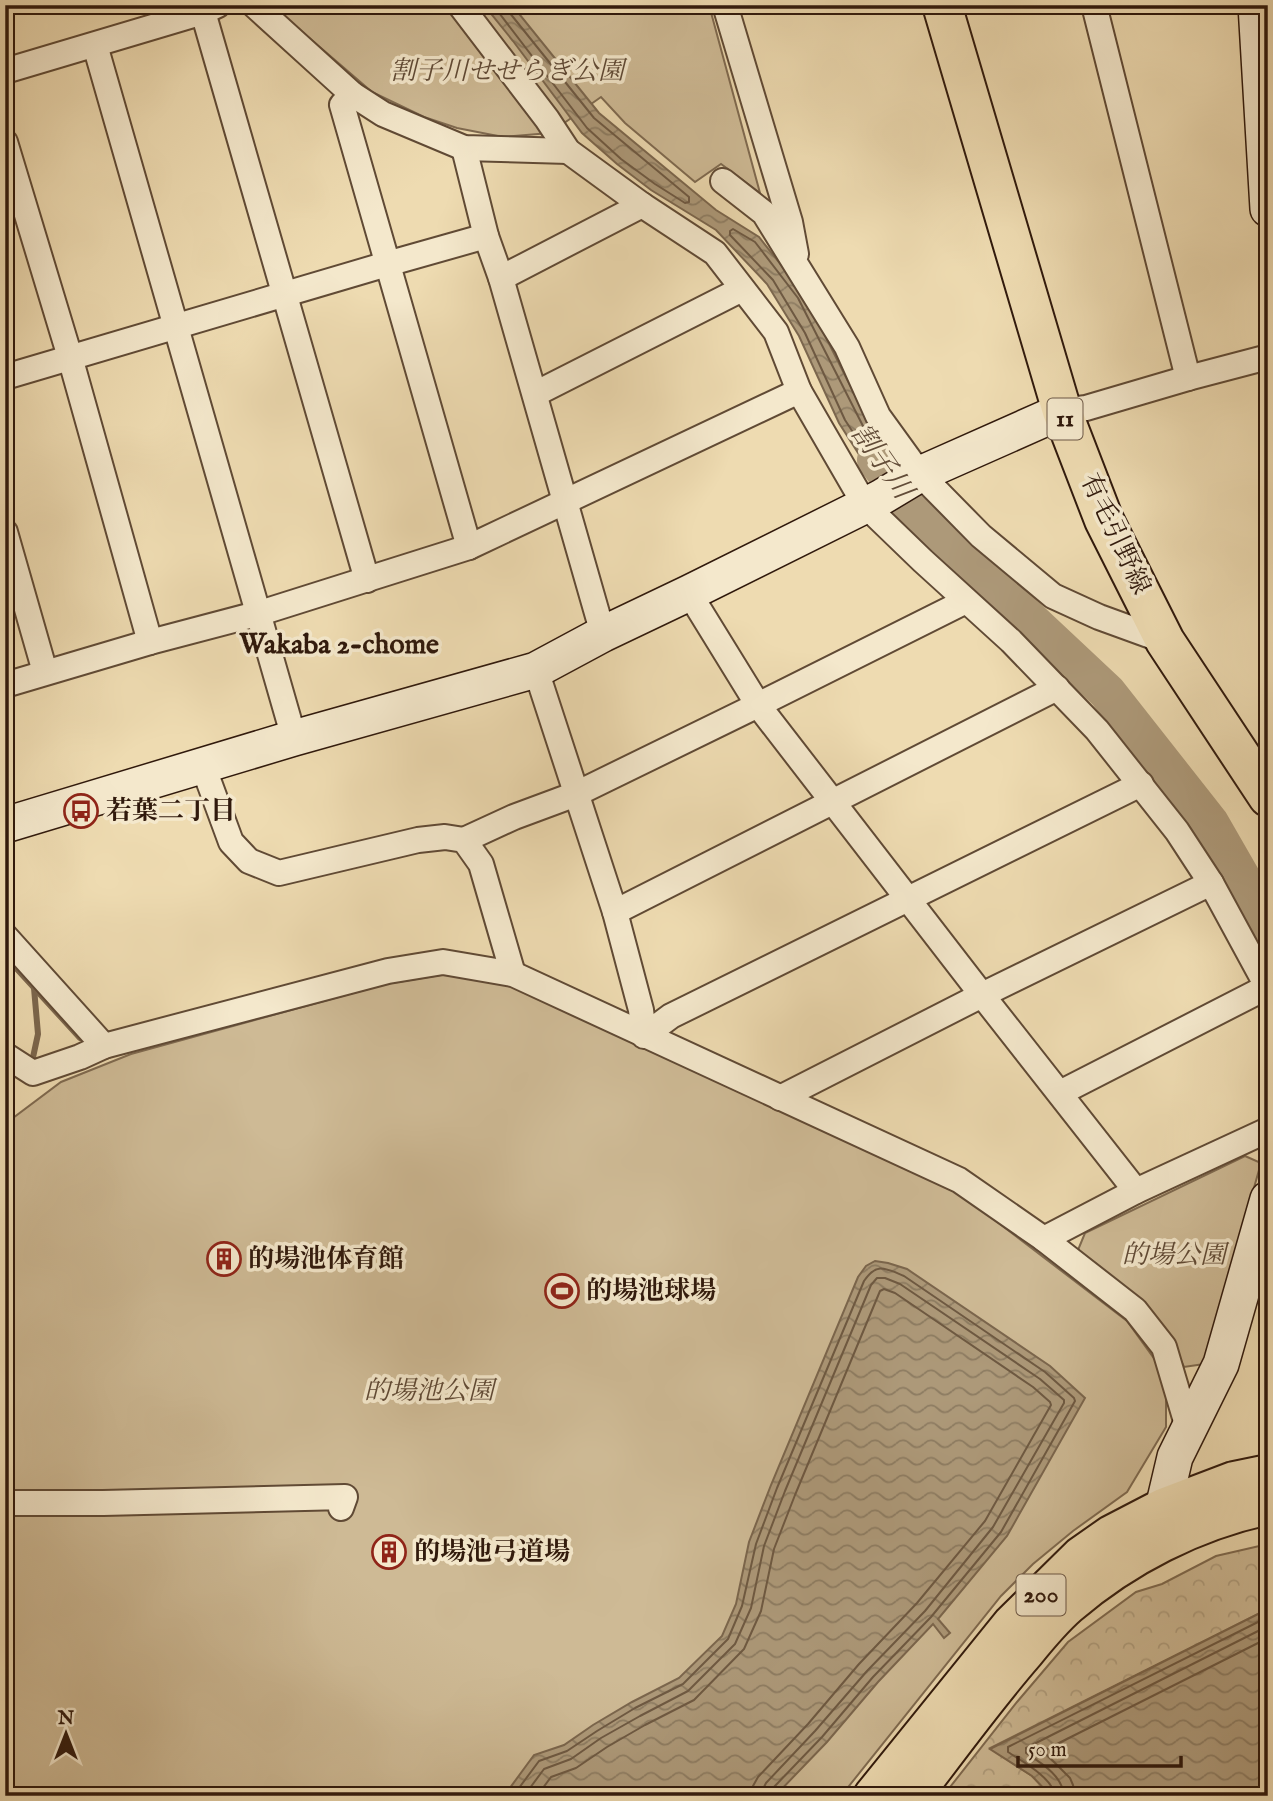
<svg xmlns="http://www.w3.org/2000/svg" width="1273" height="1801" font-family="'IM FELL English','Noto Serif JP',serif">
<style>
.forest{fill:url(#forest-crowns);stroke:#7f6a50;stroke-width:2}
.park{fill:#ceba95;stroke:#7f6a50;stroke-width:2}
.water{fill:url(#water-waves);stroke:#7b664d;stroke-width:2}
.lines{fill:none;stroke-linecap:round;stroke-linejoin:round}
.shore{stroke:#6e5942;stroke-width:2}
.stream{stroke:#7b664d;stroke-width:6}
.river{stroke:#ad9979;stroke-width:38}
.street-casing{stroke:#604a35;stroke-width:28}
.secondary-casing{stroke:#30190c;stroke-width:38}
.primary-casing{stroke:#30190c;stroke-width:42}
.highway-casing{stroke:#30190c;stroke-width:42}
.street{stroke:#f4e8cc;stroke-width:24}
.secondary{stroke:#f4e8cc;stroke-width:35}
.primary{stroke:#eedbb1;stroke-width:38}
.highway{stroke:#eedbb1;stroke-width:38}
.labels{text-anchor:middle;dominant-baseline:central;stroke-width:7;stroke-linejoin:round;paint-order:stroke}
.shield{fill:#f4e8cc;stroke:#6b5746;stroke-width:2}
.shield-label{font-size:24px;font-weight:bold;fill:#30190c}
.park-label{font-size:26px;font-style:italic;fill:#5f4935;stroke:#f4e8cc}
.street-label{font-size:26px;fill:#30190c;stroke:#f4e8cc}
.poi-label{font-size:26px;font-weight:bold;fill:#30190c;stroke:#f4e8cc;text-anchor:start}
.water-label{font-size:28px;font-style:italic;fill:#624c38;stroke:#f4e8cc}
.neighbourhood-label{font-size:28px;font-weight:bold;fill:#30190c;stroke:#f4e8cc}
</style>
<defs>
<pattern id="forest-crowns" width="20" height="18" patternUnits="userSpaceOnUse" patternTransform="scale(1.75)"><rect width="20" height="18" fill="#ceba95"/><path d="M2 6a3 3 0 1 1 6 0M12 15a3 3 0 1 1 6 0" fill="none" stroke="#b19f7f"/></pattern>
<pattern id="water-waves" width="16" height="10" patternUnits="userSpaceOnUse" patternTransform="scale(1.75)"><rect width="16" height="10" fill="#ad9979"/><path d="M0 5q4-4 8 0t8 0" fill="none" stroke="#8d7c62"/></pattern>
</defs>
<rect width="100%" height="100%" fill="#eedbb1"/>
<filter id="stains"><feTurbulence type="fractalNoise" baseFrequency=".00286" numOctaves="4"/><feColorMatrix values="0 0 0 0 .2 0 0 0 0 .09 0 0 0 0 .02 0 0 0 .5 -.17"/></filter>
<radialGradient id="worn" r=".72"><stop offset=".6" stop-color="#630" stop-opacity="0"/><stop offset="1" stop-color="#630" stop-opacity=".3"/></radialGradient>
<!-- forest -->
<path class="forest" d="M 1268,1544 L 1268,1609 L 990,1748 L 1032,1776 L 1051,1796 L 943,1796 L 1017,1702 L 1068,1642 L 1136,1592 L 1162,1584 L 1216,1556 Z"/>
<!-- park -->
<g class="park">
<path d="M 271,5 L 709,5 L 760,193 L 721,164 L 695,182 L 625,123 L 601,97 L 550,133 L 503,137 L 457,128 L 424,117 L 372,92 Z"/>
<path d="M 453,973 L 507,981 L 949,1185 L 1127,1321 L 1158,1364 L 1166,1394 L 1166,1427 L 1127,1492 L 1073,1531 L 1033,1564 L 1001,1596 L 841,1796 L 5,1796 L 5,1124 L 61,1082 L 131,1054 L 386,984 Z"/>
<path d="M 1245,1156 L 1261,1163 L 1204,1364 L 1184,1367 L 1166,1329 L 1121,1285 L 1078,1250 L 1085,1233 Z"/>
</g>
<!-- water -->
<g class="water">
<path d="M 484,5 L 512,5 L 599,113 L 716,210 L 759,237 L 804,294 L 870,425 L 901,466 L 874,478 L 839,423 L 799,336 L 767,284 L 716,230 L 651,190 L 617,164 L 582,133 L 513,41 Z"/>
<path d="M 875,1261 L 888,1263 L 907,1269 L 1050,1366 L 1085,1398 L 1007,1536 L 938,1619 L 950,1633 L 944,1638 L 933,1624 L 878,1682 L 827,1742 L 775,1796 L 504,1796 L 534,1755 L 564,1745 L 593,1725 L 632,1702 L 679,1678 L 722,1636 L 736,1604 L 749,1542 L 771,1485 L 858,1277 L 866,1266 Z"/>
<path d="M 1268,1609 L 1268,1796 L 1051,1796 L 1032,1776 L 990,1749 Z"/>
</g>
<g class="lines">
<!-- shore -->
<g class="shore">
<path d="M 493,5 L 587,128 L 621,159 L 655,184 L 685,203 L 689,202 L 689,197 L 594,118 L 509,12 L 507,5"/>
<path d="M 733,229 L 755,242 L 798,298 L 864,428 L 888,460 L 886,464 L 878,468 L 875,466 L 845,420 L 805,333 L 773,280 L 730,235 L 730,231 Z"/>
<path d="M 513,1796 L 539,1761 L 567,1751 L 597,1731 L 635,1708 L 683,1684 L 728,1639 L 742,1606 L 756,1544 L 777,1488 L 864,1281 C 877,1262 885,1268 904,1276 L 1045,1372 L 1074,1398 L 1075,1401 L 1001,1532 L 931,1617 L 873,1677 L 822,1737 L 773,1788 L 771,1796"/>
<path d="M 524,1796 L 544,1769 L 571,1759 L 601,1738 L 640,1716 L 688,1691 L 735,1644 L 751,1608 L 764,1546 L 785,1491 L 871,1285 L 877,1278 L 885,1278 L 900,1284 L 1040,1379 L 1064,1400 L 1064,1403 L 993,1527 L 925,1611 L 867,1671 L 815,1731 L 766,1783 L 763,1789 L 762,1796"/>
<path d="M 537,1796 L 551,1777 L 576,1768 L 607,1747 L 645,1725 L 694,1700 L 744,1649 L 761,1611 L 774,1549 L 795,1495 L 880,1291 L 884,1289 L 895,1293 L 1033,1387 L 1050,1402 L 1051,1405 L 985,1521 L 917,1603 L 859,1664 L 808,1724 L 758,1777 L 753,1786 L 752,1796"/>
<path d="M 1055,1796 C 1053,1778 1023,1762 1008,1752 L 1008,1747 L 1268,1617"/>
<path d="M 1064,1796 C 1063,1776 1041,1763 1026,1753 L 1026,1748 L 1268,1626"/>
<path d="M 1075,1796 L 1073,1785 L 1070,1778 L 1046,1754 L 1047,1749 L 1268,1638"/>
</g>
<!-- stream -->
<g class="stream">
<path d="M 5,956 L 80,1038"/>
<path d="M 32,1062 L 38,1034 L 34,988"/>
</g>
<!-- river -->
<path class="river" d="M 876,460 L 920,517 L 1107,692 L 1210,823 L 1268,924"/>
<!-- street casing -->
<g class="street-casing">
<g id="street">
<path d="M 254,5 L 352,94 L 383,114 L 464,148 L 568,151"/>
<path d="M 460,5 L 547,119 L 568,151 L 642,205 L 715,253 L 776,332 L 799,391 L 865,505 L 923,561 L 1011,641 L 1097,730 L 1177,831 L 1211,883 L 1268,988"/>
<path d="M 725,5 L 790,222 L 796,254"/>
<path d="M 1094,5 L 1188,378"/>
<path d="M 203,12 L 367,580"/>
<path d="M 95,45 L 294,738"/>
<path d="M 5,71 L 203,12 L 218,5"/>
<path d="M 352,94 L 342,105 L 469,547"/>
<path d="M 5,142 L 70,357 L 150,642"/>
<path d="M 464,148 L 486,236 L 501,278 L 603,634"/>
<path d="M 723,181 L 764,213 L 847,347 L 878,416 L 920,474 L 981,536 L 1053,596 L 1099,617 L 1165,641"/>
<path d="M 501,278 L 642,205"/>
<path d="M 5,377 L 387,264 L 486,236"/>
<path d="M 535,394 L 742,289"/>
<path d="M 1062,411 L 1086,408 L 1188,378 L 1268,357"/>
<path d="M 5,532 L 45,672"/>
<path d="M 689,593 L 758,705 L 982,995 L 1136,1191"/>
<path d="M 536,670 L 615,912 L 641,1010 L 644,1036 L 671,1016 L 1141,784"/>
<path d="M 5,685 L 150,642 L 260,613 L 469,547 L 799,391"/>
<path d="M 203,766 L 231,842 L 249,861 L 279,873 L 418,840 L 445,837 L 464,840 L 481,864 L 513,974"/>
<path d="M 464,840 L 514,817 L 576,794 L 758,705 L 966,601"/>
<path d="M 615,912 L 1057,688"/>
<path d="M 5,936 L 104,1046 L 388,971 L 443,962 L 513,974 L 959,1180 L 1044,1239 L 1135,1310 L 1164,1347 L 1189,1431"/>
<path d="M 5,1055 L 33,1073 L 80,1057 L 104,1046"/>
<path d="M 1060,1093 L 1267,987"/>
<path d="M 780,1098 L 982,995 L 1211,883"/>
<path d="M 1044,1239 L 1136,1191 L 1268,1130"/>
<path d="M 5,1503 L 103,1503 L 345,1497 L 341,1508"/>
</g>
</g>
<!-- secondary casing -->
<g class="secondary-casing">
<g id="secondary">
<path d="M 1256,5 L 1268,209"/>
<path d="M 5,825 L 294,738 L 536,670 L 603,634 L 689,593 L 880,498 L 920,474 L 1062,411"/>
<path d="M 1175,1531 L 1163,1508 L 1175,1457 L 1221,1364 L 1268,1199"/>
</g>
</g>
<!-- primary casing -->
<g class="primary-casing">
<path id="primary" d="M 942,5 L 1062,411 L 1104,520 L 1165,641 L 1268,797"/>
</g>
<!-- highway casing -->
<g class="highway-casing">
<g id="highway">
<path d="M 873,1796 L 1012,1624 L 1081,1556 L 1111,1535 L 1163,1508 L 1234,1481 L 1268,1474"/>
<path d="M 912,1796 C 949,1748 985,1698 1025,1652 C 1038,1636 1052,1619 1068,1605 C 1125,1556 1194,1521 1268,1505"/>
</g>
</g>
<!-- street -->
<use href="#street" class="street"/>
<!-- secondary -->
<use href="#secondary" class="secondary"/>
<!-- primary -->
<use href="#primary" class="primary"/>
<!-- highway -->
<use href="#highway" class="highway"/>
</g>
<!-- icons -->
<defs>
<g id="bus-ring" transform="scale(1.75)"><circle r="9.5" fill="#f4e8cc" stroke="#8f2418" stroke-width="1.5"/><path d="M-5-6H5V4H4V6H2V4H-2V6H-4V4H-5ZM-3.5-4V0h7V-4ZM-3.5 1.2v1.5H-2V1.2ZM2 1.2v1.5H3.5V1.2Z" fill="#8f2418"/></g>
<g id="building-ring" transform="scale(1.75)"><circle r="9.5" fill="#f4e8cc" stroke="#8f2418" stroke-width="1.5"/><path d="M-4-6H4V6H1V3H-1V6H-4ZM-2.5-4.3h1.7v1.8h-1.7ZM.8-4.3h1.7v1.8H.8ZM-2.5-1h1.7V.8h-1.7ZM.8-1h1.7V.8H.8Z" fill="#8f2418"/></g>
<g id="stadium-ring" transform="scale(1.75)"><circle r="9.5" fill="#f4e8cc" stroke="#8f2418" stroke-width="1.5"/><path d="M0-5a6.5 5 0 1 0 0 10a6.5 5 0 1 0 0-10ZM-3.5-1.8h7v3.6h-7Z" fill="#8f2418"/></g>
</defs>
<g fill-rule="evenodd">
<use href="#bus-ring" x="81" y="811"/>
<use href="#building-ring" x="224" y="1259"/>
<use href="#stadium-ring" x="562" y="1291"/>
<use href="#building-ring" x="389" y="1552"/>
</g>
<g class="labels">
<!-- shield labels -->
<g class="shield">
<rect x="1047.5" y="398.5" width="35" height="41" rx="5"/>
<rect x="1016.5" y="1574.5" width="49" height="41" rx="5"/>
</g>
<g class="shield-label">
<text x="1065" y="419">11</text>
<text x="1041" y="1595">200</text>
</g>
<!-- park labels -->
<g class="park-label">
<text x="507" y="71">割子川せせらぎ公園</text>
<text x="1174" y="1255">的場公園</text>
<text x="429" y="1391">的場池公園</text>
</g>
<!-- street labels -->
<g class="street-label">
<text transform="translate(1115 534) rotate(65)">有毛引野線</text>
</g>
<!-- poi labels -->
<g class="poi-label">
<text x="106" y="811">若葉二丁目</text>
<text x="248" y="1259">的場池体育館</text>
<text x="586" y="1291">的場池球場</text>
<text x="414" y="1552">的場池弓道場</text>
</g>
<!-- water labels -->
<g class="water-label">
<text transform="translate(881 462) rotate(55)">割子川</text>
</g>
<!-- neighbourhood labels -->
<g class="neighbourhood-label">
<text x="339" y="645">Wakaba 2-chome</text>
</g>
</g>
<!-- margin -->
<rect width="1273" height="1801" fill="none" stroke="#eedbb1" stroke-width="28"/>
<rect x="7" y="7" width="1259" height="1787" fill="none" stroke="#30190c" stroke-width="3.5"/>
<rect x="14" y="14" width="1245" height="1773" fill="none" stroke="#30190c" stroke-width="2"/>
<!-- north arrow -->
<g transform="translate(66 1734)" stroke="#f4e8cc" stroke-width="5" paint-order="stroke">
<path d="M0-5L12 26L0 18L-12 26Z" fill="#30190c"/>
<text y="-10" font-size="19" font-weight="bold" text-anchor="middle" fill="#30190c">N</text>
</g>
<!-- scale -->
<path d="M1018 1756v10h163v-10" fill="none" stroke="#30190c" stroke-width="3.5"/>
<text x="1028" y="1756" font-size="21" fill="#30190c" stroke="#f4e8cc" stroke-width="5" paint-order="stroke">50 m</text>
<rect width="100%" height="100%" filter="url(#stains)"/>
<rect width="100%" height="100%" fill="url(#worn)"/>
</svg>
